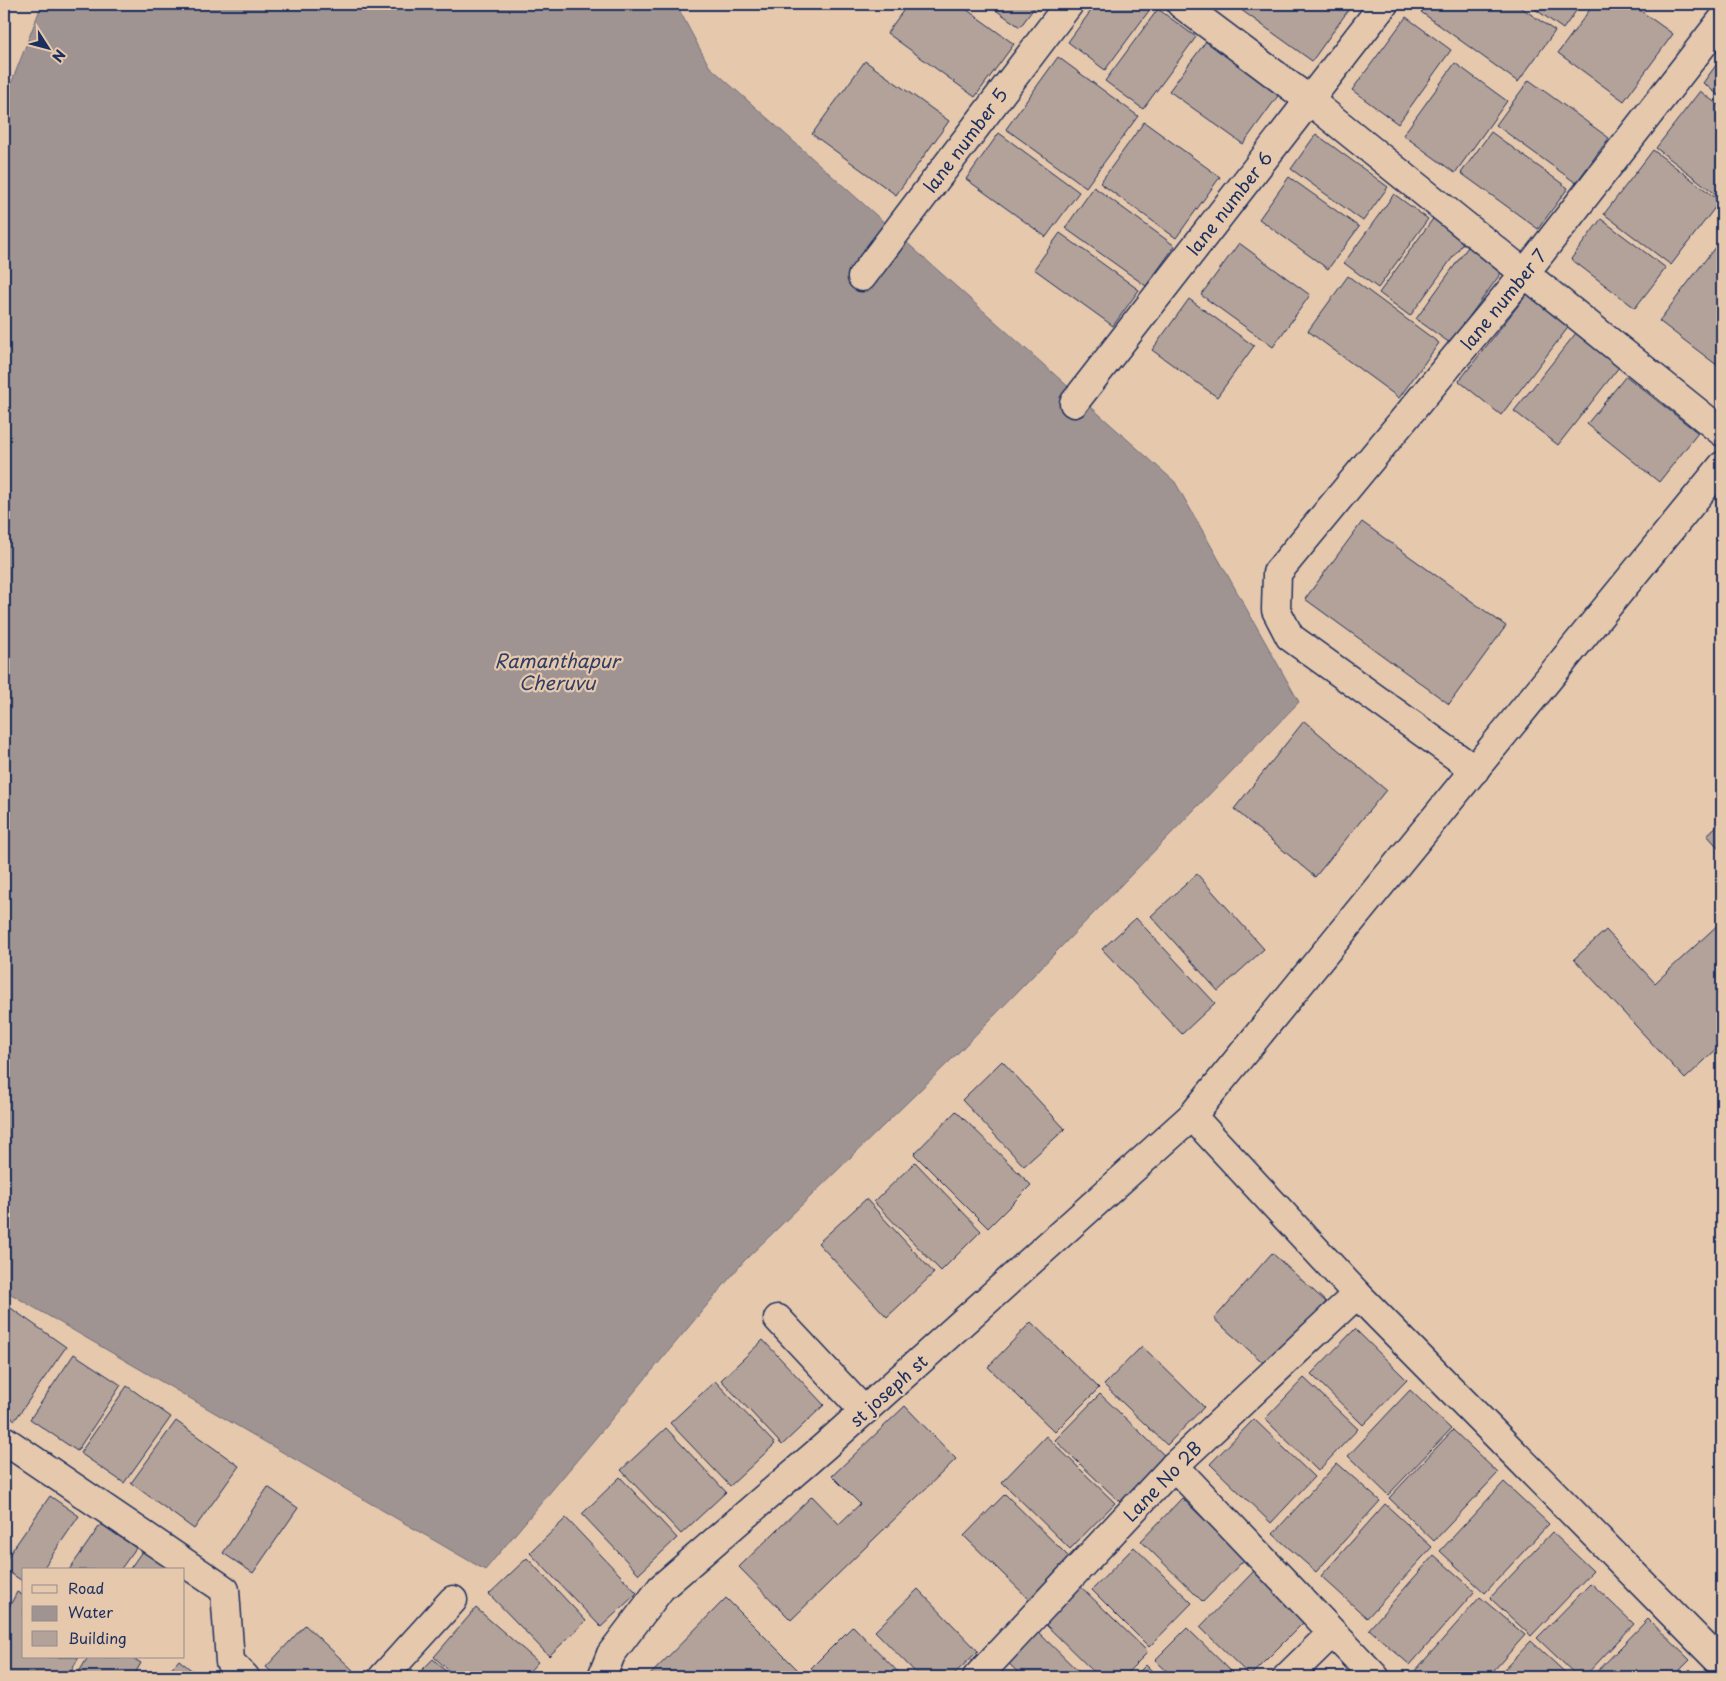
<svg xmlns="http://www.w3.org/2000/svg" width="1726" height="1681" font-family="'Playpen Sans',sans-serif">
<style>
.water{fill:#a09492;stroke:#6b6c7d}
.building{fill:#b3a299;stroke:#1b2f5e}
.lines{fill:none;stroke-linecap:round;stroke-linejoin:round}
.minor-casing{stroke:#1b2f5e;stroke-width:31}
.minor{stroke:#e6c8ad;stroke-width:28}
.labels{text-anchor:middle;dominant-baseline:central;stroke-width:4.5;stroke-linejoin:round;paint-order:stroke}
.street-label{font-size:18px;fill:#1b2f5e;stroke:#e6c8ad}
.water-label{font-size:19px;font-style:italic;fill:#2f3e66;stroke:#e6c8ad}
</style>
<rect width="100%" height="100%" fill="#e6c8ad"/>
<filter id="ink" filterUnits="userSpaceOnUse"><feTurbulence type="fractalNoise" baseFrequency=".02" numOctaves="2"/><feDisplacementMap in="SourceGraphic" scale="10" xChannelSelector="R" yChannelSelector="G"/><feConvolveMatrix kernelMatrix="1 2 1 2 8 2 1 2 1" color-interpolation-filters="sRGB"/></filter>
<g filter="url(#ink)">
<!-- water -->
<path class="water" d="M 42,4 L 676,4 L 709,66 L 1175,482 L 1299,702 L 954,1057 L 744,1261 L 485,1570 L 4,1290 L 4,102 Z"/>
<!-- building -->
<g class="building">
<path d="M 908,4 L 959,4 L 1014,44 L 975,97 L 887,33 Z"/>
<path d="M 987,4 L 1037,4 L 1020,27 Z"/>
<path d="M 1096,4 L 1145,4 L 1151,8 L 1105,70 L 1068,42 Z"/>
<path d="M 1233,4 L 1351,4 L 1352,5 L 1312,61 Z"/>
<path d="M 1428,4 L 1516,4 L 1555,31 L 1518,82 L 1421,12 Z"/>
<path d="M 1528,4 L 1581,4 L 1563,29 Z"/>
<path d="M 1594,4 L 1631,4 L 1673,34 L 1624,101 L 1558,53 Z"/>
<path d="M 1158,9 L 1196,37 L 1143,109 L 1105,81 Z"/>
<path d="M 1406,17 L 1451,50 L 1398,124 L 1352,90 Z"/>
<path d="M 1207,40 L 1280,93 L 1243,144 L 1169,91 Z"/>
<path d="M 1058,57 L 1138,116 L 1086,187 L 1006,129 Z"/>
<path d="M 1722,57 L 1722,98 L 1703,83 Z"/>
<path d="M 865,61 L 949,121 L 896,195 L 812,134 Z"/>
<path d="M 1455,63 L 1507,101 L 1455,173 L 1403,135 Z"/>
<path d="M 1529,80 L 1609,138 L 1576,183 L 1496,125 Z"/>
<path d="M 1700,91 L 1722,108 L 1722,199 L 1656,148 Z"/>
<path d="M 1144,122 L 1220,177 L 1176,238 L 1100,183 Z"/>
<path d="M 1491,132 L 1568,188 L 1538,229 L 1461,173 Z"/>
<path d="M 999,133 L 1079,192 L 1046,237 L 966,179 Z"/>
<path d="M 1316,134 L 1388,187 L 1363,221 L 1291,169 Z"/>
<path d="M 1653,150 L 1720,201 L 1671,265 L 1604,214 Z"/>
<path d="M 1289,177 L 1359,227 L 1328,269 L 1259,219 Z"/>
<path d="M 1094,187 L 1175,246 L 1146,286 L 1065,228 Z"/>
<path d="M 1394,194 L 1428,219 L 1378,288 L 1344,263 Z"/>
<path d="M 1435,216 L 1466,239 L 1410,316 L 1379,293 Z"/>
<path d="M 1601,219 L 1666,268 L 1635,308 L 1571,259 Z"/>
<path d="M 1060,233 L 1139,290 L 1113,326 L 1034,269 Z"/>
<path d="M 1722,238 L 1722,369 L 1659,321 Z"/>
<path d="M 1239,243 L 1310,295 L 1273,347 L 1201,295 Z"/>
<path d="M 1470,244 L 1504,269 L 1450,343 L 1416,319 Z"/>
<path d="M 1348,276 L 1439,343 L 1399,398 L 1308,331 Z"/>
<path d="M 1528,293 L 1570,325 L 1501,415 L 1459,381 Z"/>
<path d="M 1189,299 L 1254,346 L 1217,397 L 1152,350 Z"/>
<path d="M 1576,333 L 1619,367 L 1558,445 L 1514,411 Z"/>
<path d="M 1626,376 L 1698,433 L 1659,482 L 1587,424 Z"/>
<path d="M 1362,522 L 1506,626 L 1449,704 L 1305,599 Z"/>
<path d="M 1304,721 L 1386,790 L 1315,877 L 1234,809 Z"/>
<path d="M 1722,821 L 1722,852 L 1707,835 Z"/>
<path d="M 1197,874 L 1264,949 L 1218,991 L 1151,916 Z"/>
<path d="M 1136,918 L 1215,1003 L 1182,1034 L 1102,949 Z"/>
<path d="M 1722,921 L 1722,1044 L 1685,1079 L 1574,959 L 1606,930 L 1655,983 Z"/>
<path d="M 1002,1061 L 1065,1129 L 1024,1166 L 962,1100 Z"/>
<path d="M 956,1111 L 1031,1185 L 988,1228 L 914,1154 Z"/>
<path d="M 915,1162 L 981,1231 L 941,1271 L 874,1202 Z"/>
<path d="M 866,1199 L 934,1273 L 887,1317 L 818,1243 Z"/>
<path d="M 1272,1253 L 1326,1302 L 1268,1367 L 1214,1319 Z"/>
<path d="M 5,1304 L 66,1347 L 15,1420 L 4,1412 Z"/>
<path d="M 1031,1322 L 1099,1388 L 1055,1432 L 988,1367 Z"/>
<path d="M 1355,1329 L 1407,1380 L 1363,1425 L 1311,1374 Z"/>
<path d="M 763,1340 L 824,1405 L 782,1445 L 721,1380 Z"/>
<path d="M 1142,1346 L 1204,1407 L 1167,1445 L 1104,1385 Z"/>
<path d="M 74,1354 L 121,1385 L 77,1451 L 30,1419 Z"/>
<path d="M 1304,1378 L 1358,1429 L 1318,1471 L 1265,1419 Z"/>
<path d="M 715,1381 L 775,1444 L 730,1486 L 670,1423 Z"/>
<path d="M 127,1386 L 171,1417 L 124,1483 L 80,1453 Z"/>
<path d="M 1410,1390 L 1451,1429 L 1388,1495 L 1348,1456 Z"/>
<path d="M 1100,1394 L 1166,1457 L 1121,1503 L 1055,1440 Z"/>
<path d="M 905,1406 L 956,1459 L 791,1620 L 739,1567 L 812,1496 L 839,1524 L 860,1504 L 832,1476 Z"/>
<path d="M 1254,1419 L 1314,1477 L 1271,1523 L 1210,1464 Z"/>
<path d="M 176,1421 L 239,1466 L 194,1529 L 131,1483 Z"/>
<path d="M 666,1428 L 726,1492 L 681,1534 L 621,1470 Z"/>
<path d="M 1453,1430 L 1498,1473 L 1434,1541 L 1389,1498 Z"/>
<path d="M 1046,1436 L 1115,1503 L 1070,1549 L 1002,1482 Z"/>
<path d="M 1337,1463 L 1380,1501 L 1316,1572 L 1273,1534 Z"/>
<path d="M 620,1477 L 677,1538 L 639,1574 L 582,1514 Z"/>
<path d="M 1504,1482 L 1549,1524 L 1485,1593 L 1440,1551 Z"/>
<path d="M 268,1487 L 298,1508 L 253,1573 L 223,1553 Z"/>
<path d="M 1005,1494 L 1070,1558 L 1030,1600 L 964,1536 Z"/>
<path d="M 50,1496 L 79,1516 L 42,1570 L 24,1570 L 24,1582 L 4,1569 L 4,1562 Z"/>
<path d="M 1182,1498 L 1245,1559 L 1203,1602 L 1141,1541 Z"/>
<path d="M 1385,1504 L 1432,1547 L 1367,1618 L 1321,1576 Z"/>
<path d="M 566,1518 L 637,1593 L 601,1627 L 530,1553 Z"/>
<path d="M 101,1524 L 136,1548 L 120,1570 L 69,1570 Z"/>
<path d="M 1552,1532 L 1593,1571 L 1531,1636 L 1490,1598 Z"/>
<path d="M 1134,1547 L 1192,1603 L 1149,1647 L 1092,1590 Z"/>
<path d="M 143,1550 L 172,1570 L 129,1570 Z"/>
<path d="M 1434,1555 L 1475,1591 L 1410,1665 L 1369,1629 Z"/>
<path d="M 527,1558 L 586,1621 L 549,1656 L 489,1594 Z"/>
<path d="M 1255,1570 L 1306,1620 L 1250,1676 L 1200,1627 Z"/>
<path d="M 1591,1583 L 1634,1624 L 1584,1677 L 1578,1677 L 1537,1638 Z"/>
<path d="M 1080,1586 L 1148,1652 L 1123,1677 L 1099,1677 L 1044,1623 Z"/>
<path d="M 918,1589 L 978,1651 L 951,1677 L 920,1677 L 875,1631 Z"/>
<path d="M 17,1592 L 24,1596 L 24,1657 L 79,1657 L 68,1677 L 4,1677 L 4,1617 Z"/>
<path d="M 1480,1597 L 1525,1635 L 1488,1677 L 1423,1677 L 1415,1671 Z"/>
<path d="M 726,1598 L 805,1677 L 648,1677 Z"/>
<path d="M 476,1608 L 538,1662 L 524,1677 L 456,1677 L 434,1657 Z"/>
<path d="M 1648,1619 L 1690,1660 L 1673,1677 L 1592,1677 Z"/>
<path d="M 305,1625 L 355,1672 L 349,1677 L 277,1677 L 266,1667 Z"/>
<path d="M 853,1626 L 903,1677 L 820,1677 L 811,1668 Z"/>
<path d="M 1187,1628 L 1237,1677 L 1173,1677 L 1155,1660 Z"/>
<path d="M 1037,1631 L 1084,1677 L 1023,1677 L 1007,1662 Z"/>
<path d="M 1531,1641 L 1570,1677 L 1497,1677 Z"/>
<path d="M 88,1657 L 131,1657 L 141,1663 L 133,1677 L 76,1677 Z"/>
<path d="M 433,1659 L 452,1677 L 415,1677 Z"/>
<path d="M 179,1660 L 200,1677 L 165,1677 Z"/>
<path d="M 1146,1665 L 1158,1677 L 1134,1677 Z"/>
<path d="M 1690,1669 L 1698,1677 L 1682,1677 Z"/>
</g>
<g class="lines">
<!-- minor casing -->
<g class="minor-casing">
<g id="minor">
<path d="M 1181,4 L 1309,100 L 1722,432"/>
<path d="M 862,277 L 1069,4"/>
<path d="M 1074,403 L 1384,4"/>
<path d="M 1475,770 L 1290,637 L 1276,610 L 1277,573 L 1525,273 L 1722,20"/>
<path d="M 1192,1116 L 1357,1294 L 1722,1664"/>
<path d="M 778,1319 L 864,1411"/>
<path d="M 4,1440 L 225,1590 L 230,1662 L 245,1677"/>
<path d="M 1174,1466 L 1375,1677"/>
<path d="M 383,1677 L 453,1600"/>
<path d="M 602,1677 L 611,1654 L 661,1588 L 825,1446 L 1192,1116 L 1722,466"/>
<path d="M 977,1677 L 1174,1466 L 1357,1294"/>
<path d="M 1287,1677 L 1332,1633"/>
</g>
</g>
<!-- minor -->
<use href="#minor" class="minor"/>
</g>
</g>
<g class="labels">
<!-- street labels -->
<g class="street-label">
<text transform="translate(965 140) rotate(-53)">lane number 5</text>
<text transform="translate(1229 203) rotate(-52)">lane number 6</text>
<text transform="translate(1503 299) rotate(-51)">lane number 7</text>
<text transform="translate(888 1390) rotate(-42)">st joseph st</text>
<text transform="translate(1162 1481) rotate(-46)">Lane No 2B</text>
</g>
<!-- water labels -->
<g class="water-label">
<text x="557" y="660">Ramanthapur<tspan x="557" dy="22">Cheruvu</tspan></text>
</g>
</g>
<!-- margin -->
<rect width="1726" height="1681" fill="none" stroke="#e6c8ad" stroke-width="20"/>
<rect x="10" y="10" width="1706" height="1661" fill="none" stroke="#1b2f5e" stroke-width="2" filter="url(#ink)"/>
<!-- legend -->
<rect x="22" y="1568" width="162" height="90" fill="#e6c8ad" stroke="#958b8d"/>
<rect x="32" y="1585" width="25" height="8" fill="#e6c8ad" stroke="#958b8d"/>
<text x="68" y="1594" font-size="15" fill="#1b2f5e">Road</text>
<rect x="32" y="1606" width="25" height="15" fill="#a09492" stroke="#958b8d"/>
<text x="68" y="1618" font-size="15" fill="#1b2f5e">Water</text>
<rect x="32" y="1631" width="25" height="15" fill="#b3a299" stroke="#958b8d"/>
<text x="68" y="1644" font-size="15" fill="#1b2f5e">Building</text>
<!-- north arrow -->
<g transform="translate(48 48) rotate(126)" stroke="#e6c8ad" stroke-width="4" paint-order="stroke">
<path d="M0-4L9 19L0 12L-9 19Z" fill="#1b2f5e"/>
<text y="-8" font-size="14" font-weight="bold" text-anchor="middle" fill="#1b2f5e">N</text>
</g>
</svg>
